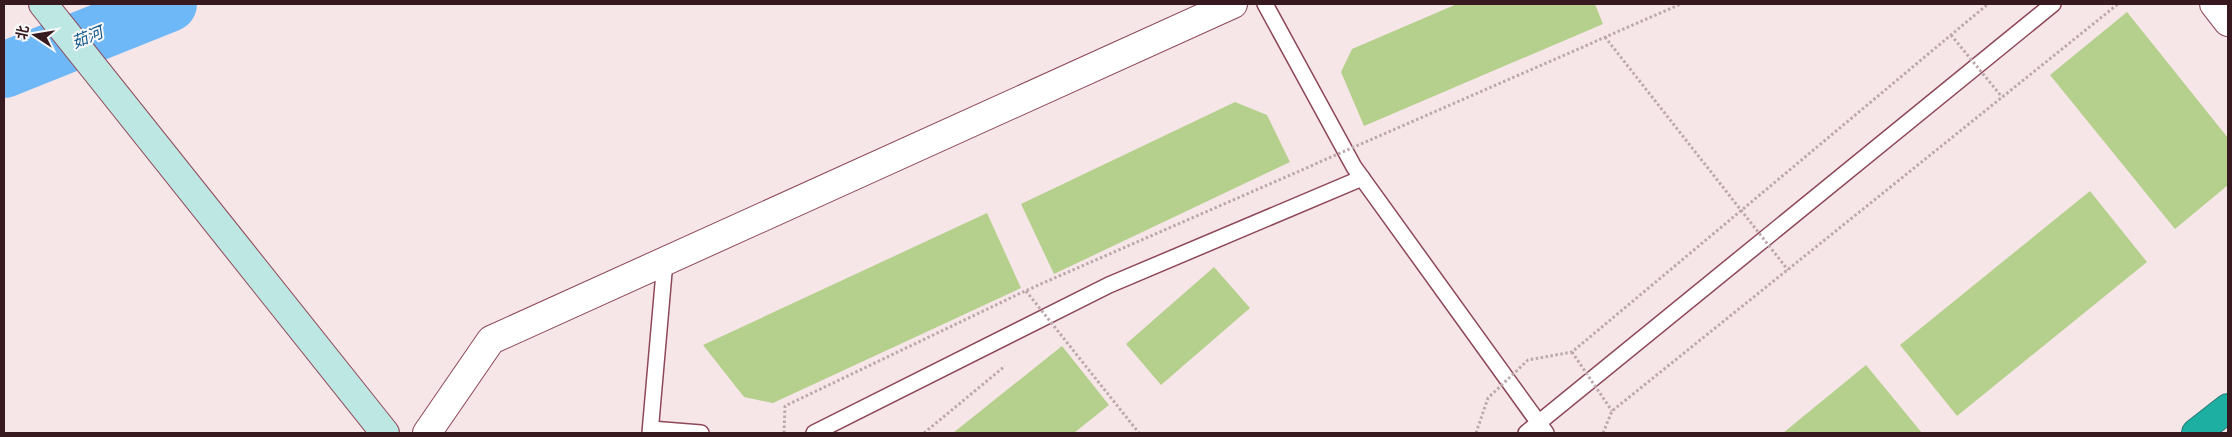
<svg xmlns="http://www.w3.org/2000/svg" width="2232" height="437" font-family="Mulish,'Noto Sans SC',sans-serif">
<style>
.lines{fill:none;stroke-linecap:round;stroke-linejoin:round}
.river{stroke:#6eb8f8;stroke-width:56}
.building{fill:#b5d08c}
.lane-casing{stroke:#8d4758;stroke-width:18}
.street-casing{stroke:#8d4758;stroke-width:30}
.secondary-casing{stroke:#8d4758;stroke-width:30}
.highway-casing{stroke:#277a75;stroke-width:30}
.path{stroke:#bda8ac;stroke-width:3;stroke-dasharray:2.5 2.5;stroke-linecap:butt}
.lane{stroke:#fff;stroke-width:15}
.street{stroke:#fff;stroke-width:28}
.secondary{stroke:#bce7e3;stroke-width:28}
.highway{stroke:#1eafa3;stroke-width:28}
.path-bridge{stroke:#bda8ac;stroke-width:3;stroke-dasharray:2.5 2.5;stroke-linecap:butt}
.labels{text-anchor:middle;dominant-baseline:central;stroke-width:4;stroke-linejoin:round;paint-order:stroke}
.water-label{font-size:16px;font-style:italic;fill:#0f578a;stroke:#f8f8f8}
</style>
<rect width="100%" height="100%" fill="#f7e6e8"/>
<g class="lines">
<!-- river -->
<path class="river" d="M 4,70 L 169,4"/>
</g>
<!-- building -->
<g class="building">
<path d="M 1457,4 L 1595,4 L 1603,24 L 1364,126 L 1341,72 L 1352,49 Z"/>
<path d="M 2127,12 L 2228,138 L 2228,185 L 2175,229 L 2050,75 Z"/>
<path d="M 1235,102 L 1267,115 L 1290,162 L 1054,274 L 1021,204 Z"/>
<path d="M 2090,191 L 2147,262 L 1957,416 L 1900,345 Z"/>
<path d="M 987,213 L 1021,288 L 773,403 L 744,397 L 703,345 Z"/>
<path d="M 1214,267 L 1250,308 L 1161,385 L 1126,344 Z"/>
<path d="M 1062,346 L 1109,405 L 1074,433 L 953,433 Z"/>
<path d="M 1866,365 L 1922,433 L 1783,433 Z"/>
</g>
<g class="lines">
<!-- lane casing -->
<g class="lane-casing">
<g id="lane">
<path d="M 1265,4 L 1354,167 L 1546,433"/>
<path d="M 651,429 L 701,433"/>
<path d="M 650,433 L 665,261"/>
<path d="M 814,433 L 1109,285 L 1362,178"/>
<path d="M 1526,433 L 2053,4"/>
</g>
</g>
<!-- street casing -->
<g class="street-casing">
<g id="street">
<path d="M 2214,4 L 2228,22"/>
<path d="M 427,433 L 491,340 L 1233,4"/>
</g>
</g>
<!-- secondary casing -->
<g class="secondary-casing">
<path id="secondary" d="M 43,4 L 385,433"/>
</g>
<!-- highway casing -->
<g class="highway-casing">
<path id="highway" d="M 2196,433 L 2228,408"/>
</g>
<!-- path -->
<g class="path">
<path d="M 924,433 L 1005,366"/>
<path d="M 1603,433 L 1612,411 L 2118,4"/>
</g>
<!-- lane -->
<use href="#lane" class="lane"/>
<!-- street -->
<use href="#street" class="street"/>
<!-- secondary -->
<use href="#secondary" class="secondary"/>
<!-- highway -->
<use href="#highway" class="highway"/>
<!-- path-bridge -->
<g class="path-bridge">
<path d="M 1951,35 L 2002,97"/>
<path d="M 1605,37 L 1788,270"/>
<path d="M 1026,291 L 1139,433"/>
<path d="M 1572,352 L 1612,411"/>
<path d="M 784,433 L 785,406 L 1025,291 L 1681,4"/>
<path d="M 1476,433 L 1488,398 L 1528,360 L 1572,352 L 1988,4"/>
</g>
</g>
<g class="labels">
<!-- water labels -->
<g class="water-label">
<text transform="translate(87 37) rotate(-22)">茹河</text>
</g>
</g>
<!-- border -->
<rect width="2232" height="437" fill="none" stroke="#371920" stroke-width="10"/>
<!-- north arrow -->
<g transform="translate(35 35) rotate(282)" stroke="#f8f8f8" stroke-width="4" paint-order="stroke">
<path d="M0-4L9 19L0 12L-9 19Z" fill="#371920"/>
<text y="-8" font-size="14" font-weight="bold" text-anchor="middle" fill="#371920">北</text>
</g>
</svg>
